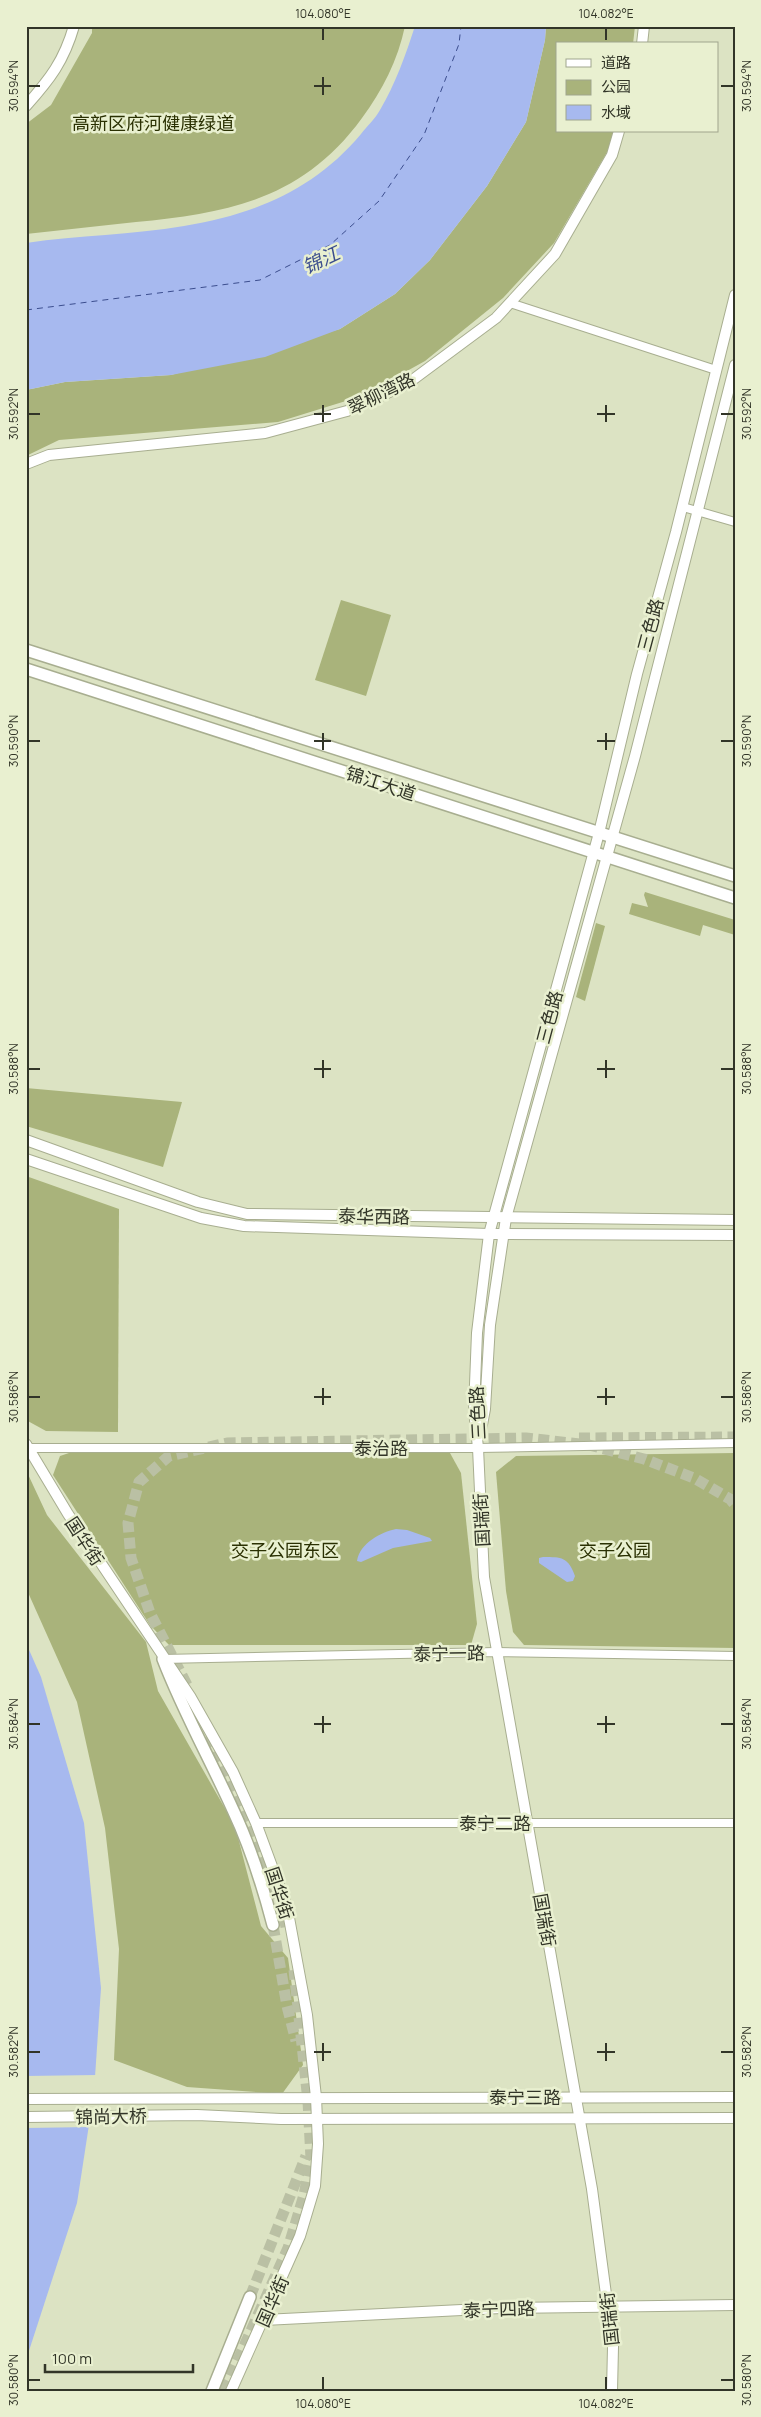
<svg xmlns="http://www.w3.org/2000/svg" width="761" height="2417" font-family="Manrope,'Noto Sans SC',sans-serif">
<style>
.green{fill:#a9b37b}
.water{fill:#a7b9ef}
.pier{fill:#dce3c3}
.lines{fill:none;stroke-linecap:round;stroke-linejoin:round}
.ferry{stroke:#3b4d8e;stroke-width:1;stroke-dasharray:6 5;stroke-linecap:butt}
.secondary-tunnel{stroke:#bac0a4;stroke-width:11;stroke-dasharray:11 5.5;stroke-linecap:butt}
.minor-casing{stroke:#a8ae90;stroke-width:10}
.tertiary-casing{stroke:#a8ae90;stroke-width:12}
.secondary-casing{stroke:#a8ae90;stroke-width:14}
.minor{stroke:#fff;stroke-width:8}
.tertiary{stroke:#fff;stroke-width:10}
.secondary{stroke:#fff;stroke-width:11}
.ticks{fill:none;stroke:#323528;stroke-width:2}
.labels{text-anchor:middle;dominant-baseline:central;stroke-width:5;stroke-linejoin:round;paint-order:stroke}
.park-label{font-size:18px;fill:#2a3002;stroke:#e9f0d0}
.street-label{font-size:18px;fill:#323528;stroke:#e9f0d0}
.water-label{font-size:19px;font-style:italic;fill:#3b4d8e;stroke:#e9f0d0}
.neatline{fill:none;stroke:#323528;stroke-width:2}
.ticks-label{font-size:12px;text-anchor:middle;fill:#323528}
</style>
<rect width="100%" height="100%" fill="#dce3c3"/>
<!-- green -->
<g class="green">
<path d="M 92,26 L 283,28 L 283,26 L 405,26 C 398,60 382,91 362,118 C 303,199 229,213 136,222 C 99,226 63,230 26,234 L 26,124 L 51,105 L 92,33 Z"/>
<path d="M 546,26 L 635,26 L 633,44 L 557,44 L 557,131 L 614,131 L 610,147 L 554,243 L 503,298 L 425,361 L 362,396 L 278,422 L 59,440 L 26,456 L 26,390 L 65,382 L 171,375 L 340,329 L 395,294 L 430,260 L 487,186 L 526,122 L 545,40 Z"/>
<path d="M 341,600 L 391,615 L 366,696 L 315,680 Z"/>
<path d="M 645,892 L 735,920 L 735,935 L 703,925 L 700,936 L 629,914 L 632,903 L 648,907 L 644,895 Z"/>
<path d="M 596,923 L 605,926 L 585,1001 L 576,997 Z"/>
<path d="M 26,1088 L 182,1102 L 163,1167 L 26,1126 Z"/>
<path d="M 26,1176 L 119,1209 L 118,1432 L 46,1431 L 26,1420 Z"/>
<path d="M 69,1453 L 450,1453 L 461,1473 L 477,1624 L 471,1645 L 169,1645 L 150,1625 L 53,1475 L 60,1456 Z"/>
<path d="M 735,1453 L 735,1648 L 524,1645 L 513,1632 L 506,1591 L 496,1472 L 516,1456 Z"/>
<path d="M 26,1470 L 47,1515 L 146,1642 L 158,1691 L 235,1826 L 261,1926 L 288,1958 L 303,2065 L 282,2094 L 187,2087 L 114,2060 L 119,1949 L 105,1828 L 77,1702 L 26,1588 Z"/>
</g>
<!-- water -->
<g class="water">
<path d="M 415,26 L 546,26 L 545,40 L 526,122 L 487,186 L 430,260 L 395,294 L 340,329 L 265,357 L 171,375 L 65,382 L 26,390 L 26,243 C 79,235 132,235 184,226 C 255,214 314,190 361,134 C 367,126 375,119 380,110 C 395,85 406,54 415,26 Z"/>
<path d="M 396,1529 L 407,1530 L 430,1538 L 432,1541 L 393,1548 L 361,1562 L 357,1561 C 360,1543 381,1532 396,1529 Z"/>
<path d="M 543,1557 C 562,1557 568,1557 575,1576 L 573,1581 L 567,1582 L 539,1563 L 539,1558 Z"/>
<path d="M 26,1643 L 41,1677 L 84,1823 L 101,1988 L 94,2092 L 77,2203 L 26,2360 Z"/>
</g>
<!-- pier -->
<path class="pier" d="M 97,2075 L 91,2127 L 26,2128 L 26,2076 Z"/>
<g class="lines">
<!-- ferry -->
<path class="ferry" d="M 26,310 L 260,280 L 330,245 L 379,201 L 424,135 L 459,44 L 461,26"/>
<!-- secondary-tunnel -->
<g class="secondary-tunnel">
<path d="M 579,1438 L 735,1437"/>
<path d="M 187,1685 L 150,1613 L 131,1558 L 128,1523 L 139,1482 L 169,1456 L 227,1443 L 526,1438 L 589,1445 L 644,1459 L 694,1478 L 730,1499 L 735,1505"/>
<path d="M 209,1736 C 234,1794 274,1867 286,1927"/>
<path d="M 273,1925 L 287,2006 L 296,2041"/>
<path d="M 250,2297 L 306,2156"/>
<path d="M 224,2391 L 288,2248 L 304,2195 L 311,2159 L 308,2101 L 294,1970"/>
</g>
<!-- minor casing -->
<g class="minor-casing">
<g id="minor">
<path d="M 510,303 L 716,370"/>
<path d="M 683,507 L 735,522"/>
<path d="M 28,1448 L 478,1448 L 735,1443"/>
<path d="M 163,1659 L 496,1652 L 735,1656"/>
<path d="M 256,1823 L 735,1823"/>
</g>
</g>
<!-- tertiary casing -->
<g class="tertiary-casing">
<g id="tertiary">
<path d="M 642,44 L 644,26"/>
<path d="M 26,106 C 50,79 64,61 74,26"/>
<path d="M 26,464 L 49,455 L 265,433 L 347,411 L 407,384 L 496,318 L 555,254 L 612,155 L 619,131"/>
<path d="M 26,1140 L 198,1202 L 247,1214 L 735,1220"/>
<path d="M 26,1159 L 201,1218 L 244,1226 L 489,1234 L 735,1235"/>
<path d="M 480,1435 L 485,1409 L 490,1325 L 506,1218 L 635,756 L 735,365"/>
<path d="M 26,1444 L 68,1514 L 190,1696 L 233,1772 L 256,1823 L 287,1907 L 307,2015 L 316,2097 L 318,2144 L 315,2186 L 300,2236 L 231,2391"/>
<path d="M 26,2099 L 735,2097"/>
<path d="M 26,2117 L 197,2115 L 281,2119 L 735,2118"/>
<path d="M 264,2320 L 501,2308 L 735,2305"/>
<path d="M 612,2391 L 613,2347 L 592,2189 L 484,1577 L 478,1448 L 474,1410 L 477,1333 L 489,1234 L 599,833 L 637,674 L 676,532 L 735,295"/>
</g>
</g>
<!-- secondary casing -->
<g class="secondary-casing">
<g id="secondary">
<path d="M 26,650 L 735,876"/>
<path d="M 26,669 L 735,898"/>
<path d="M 163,1659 C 183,1711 210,1759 233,1810 C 250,1846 263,1887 273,1925"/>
<path d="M 212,2391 L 250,2297"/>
</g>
</g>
<!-- minor -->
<use href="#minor" class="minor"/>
<!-- tertiary -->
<use href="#tertiary" class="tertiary"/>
<!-- secondary -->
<use href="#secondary" class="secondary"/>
</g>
<!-- ticks -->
<path class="ticks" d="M 323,28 L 323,40M 606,28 L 606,40M 323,77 L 323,95M 28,86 L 40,86M 314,86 L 331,86M 721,86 L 734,86M 323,405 L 323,422M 606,405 L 606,422M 28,414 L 40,414M 314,414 L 331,414M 597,414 L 615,414M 721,414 L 734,414M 323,733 L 323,750M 606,733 L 606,750M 28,741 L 40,741M 314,741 L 331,741M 597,741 L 615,741M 721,741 L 734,741M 323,1060 L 323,1078M 606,1060 L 606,1078M 28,1069 L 40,1069M 314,1069 L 331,1069M 597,1069 L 615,1069M 721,1069 L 734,1069M 323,1388 L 323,1405M 606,1388 L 606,1405M 28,1397 L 40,1397M 314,1397 L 331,1397M 597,1397 L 615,1397M 721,1397 L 734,1397M 323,1716 L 323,1733M 606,1716 L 606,1733M 28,1724 L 40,1724M 314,1724 L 331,1724M 597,1724 L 615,1724M 721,1724 L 734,1724M 323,2043 L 323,2061M 606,2043 L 606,2061M 28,2052 L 40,2052M 314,2052 L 331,2052M 597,2052 L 615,2052M 721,2052 L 734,2052M 323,2377 L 323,2390M 606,2377 L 606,2390M 28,2380 L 40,2380M 721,2380 L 734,2380"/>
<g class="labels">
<!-- park labels -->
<g class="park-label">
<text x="153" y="123">高新区府河健康绿道</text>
<text x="285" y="1550">交子公园东区</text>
<text x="615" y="1550">交子公园</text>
</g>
<!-- street labels -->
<g class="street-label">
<text transform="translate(381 393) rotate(-26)">翠柳湾路</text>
<text transform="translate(650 625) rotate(-75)">三色路</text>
<text transform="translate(381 783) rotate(18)">锦江大道</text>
<text transform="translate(549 1017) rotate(-75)">三色路</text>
<text transform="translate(374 1216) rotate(1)">泰华西路</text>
<text transform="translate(477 1413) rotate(-93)">三色路</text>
<text x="381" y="1448">泰治路</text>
<text transform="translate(481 1520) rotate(-93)">国瑞街</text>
<text transform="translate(85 1541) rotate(57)">国华街</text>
<text transform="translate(449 1653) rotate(-1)">泰宁一路</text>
<text x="495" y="1823">泰宁二路</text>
<text transform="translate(280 1893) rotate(72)">国华街</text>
<text transform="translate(545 1920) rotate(80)">国瑞街</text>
<text x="525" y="2097">泰宁三路</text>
<text transform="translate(111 2116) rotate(-1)">锦尚大桥</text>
<text transform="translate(272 2301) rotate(-66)">国华街</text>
<text transform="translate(499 2309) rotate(-2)">泰宁四路</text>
<text transform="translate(609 2319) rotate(-96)">国瑞街</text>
</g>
<!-- water labels -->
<g class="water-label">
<text transform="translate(321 260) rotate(-25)">锦江</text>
</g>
</g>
<!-- border -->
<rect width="761" height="2417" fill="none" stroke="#e9f0d0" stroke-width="55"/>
<!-- legend -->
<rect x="556" y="42" width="162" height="90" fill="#e9f0d0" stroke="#a0a58d"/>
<rect x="566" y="59" width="25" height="8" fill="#ffffff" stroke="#a0a58d"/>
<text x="601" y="68" font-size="15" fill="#323528">道路</text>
<rect x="566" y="80" width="25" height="15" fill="#a9b37b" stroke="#a0a58d"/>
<text x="601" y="92" font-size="15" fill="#323528">公园</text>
<rect x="566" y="105" width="25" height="15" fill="#a7b9ef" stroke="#a0a58d"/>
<text x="601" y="118" font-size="15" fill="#323528">水域</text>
<!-- scale -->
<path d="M45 2364v8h148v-8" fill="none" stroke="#323528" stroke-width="2.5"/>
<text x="52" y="2364" font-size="15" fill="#323528" stroke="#e9f0d0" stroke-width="4" paint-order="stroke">100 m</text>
<rect x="28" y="28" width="706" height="2362" class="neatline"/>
<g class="ticks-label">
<text x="323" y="18">104.080°E</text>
<text x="606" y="18">104.082°E</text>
<text transform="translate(14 86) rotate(-90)" y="4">30.594°N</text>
<text transform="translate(747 86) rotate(-90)" y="4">30.594°N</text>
<text transform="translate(14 414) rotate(-90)" y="4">30.592°N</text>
<text transform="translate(747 414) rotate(-90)" y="4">30.592°N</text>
<text transform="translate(14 741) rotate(-90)" y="4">30.590°N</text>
<text transform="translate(747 741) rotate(-90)" y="4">30.590°N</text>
<text transform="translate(14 1069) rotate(-90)" y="4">30.588°N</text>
<text transform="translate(747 1069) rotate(-90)" y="4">30.588°N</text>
<text transform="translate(14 1397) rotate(-90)" y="4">30.586°N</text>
<text transform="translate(747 1397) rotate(-90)" y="4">30.586°N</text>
<text transform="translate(14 1724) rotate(-90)" y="4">30.584°N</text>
<text transform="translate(747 1724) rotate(-90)" y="4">30.584°N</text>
<text transform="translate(14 2052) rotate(-90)" y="4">30.582°N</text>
<text transform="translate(747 2052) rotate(-90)" y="4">30.582°N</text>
<text transform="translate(14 2380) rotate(-90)" y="4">30.580°N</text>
<text transform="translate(747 2380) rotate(-90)" y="4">30.580°N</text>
<text x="323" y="2408">104.080°E</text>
<text x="606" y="2408">104.082°E</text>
</g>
</svg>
